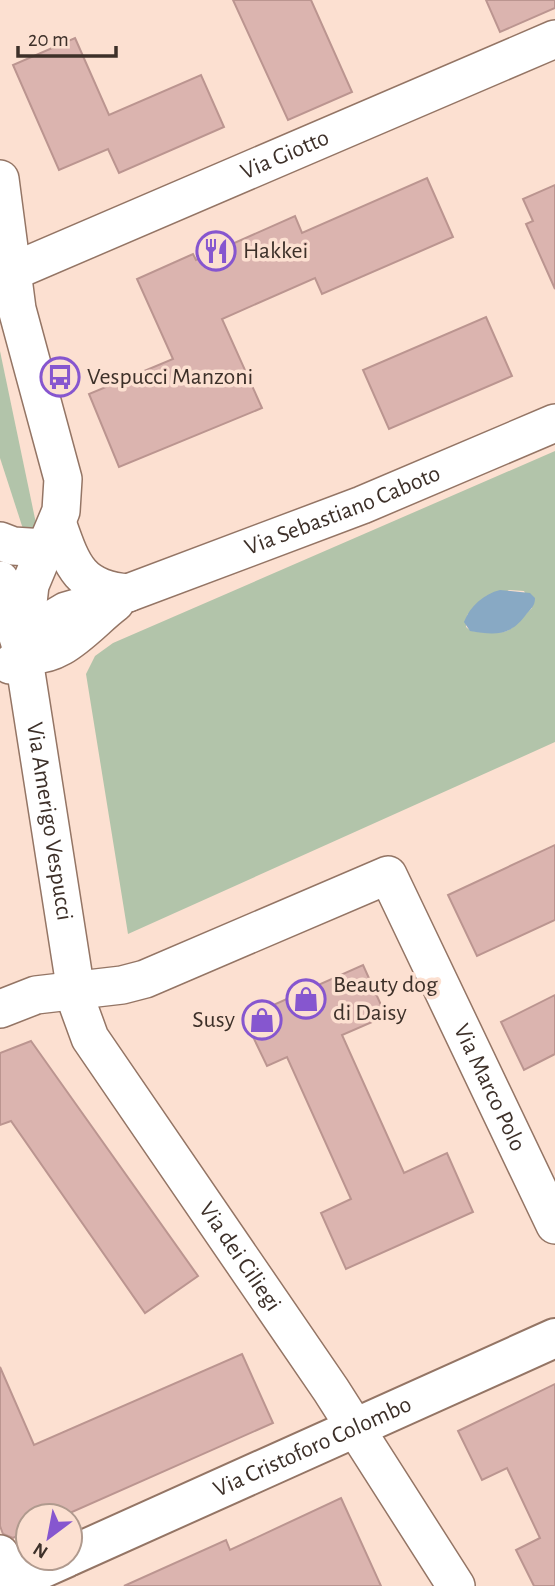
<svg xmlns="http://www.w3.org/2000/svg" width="555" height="1586" font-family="'Alegreya Sans',sans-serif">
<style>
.green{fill:#b2c4aa;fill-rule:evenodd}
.water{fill:#88a9c4}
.building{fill:#dbb4af;stroke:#bb9590;stroke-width:2}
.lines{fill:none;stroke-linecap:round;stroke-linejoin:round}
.minor-casing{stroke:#947565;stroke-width:40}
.tertiary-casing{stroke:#947565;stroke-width:42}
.minor{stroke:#fff;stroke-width:37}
.tertiary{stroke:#fff;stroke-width:38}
.labels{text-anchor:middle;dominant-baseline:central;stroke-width:7;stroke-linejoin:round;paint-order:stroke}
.street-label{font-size:24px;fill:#3d3029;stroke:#fce0d1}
.poi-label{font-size:24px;fill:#3d3029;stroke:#fce0d1;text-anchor:start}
</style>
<rect width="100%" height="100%" fill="#fce0d1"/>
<!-- green -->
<g class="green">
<path d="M 0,351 L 38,533 L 24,532 L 0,458 Z"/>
<path d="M 555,451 L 555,742 L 128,934 L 86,674 L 95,656 L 113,643 ZM 509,590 L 524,591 L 532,608 C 510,627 515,636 481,632 C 474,631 471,632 466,627 L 467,615 Z"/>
</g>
<!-- water -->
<path class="water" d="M 500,590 L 530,593 L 535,598 C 535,607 530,609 525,616 C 509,637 493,635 470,631 L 464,622 C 470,606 484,594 500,590 Z"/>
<!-- building -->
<g class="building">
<path d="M 233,0 L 311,0 L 352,92 L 288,120 Z"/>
<path d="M 486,0 L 555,0 L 555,8 L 500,32 Z"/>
<path d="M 75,38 L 109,115 L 201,75 L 224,127 L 119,173 L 108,149 L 59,170 L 13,65 Z"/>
<path d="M 427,178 L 453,237 L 322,294 L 315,278 L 222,319 L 262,408 L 119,467 L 89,394 L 173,359 L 137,279 L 193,254 L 196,260 L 295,216 L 302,233 Z"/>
<path d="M 555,185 L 555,289 L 526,224 L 533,221 L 523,199 Z"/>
<path d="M 486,317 L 512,376 L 389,429 L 363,370 Z"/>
<path d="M 555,845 L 555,920 L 477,956 L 448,895 Z"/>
<path d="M 363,965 L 386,1016 L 342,1035 L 404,1173 L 447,1153 L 473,1212 L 346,1269 L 321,1213 L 351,1199 L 287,1057 L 267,1066 L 244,1018 Z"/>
<path d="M 555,995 L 555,1054 L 524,1070 L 501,1022 Z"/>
<path d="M 31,1041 L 198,1276 L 145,1313 L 11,1121 L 0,1125 L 0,1053 Z"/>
<path d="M 242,1354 L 273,1423 L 63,1516 L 28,1516 L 28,1531 L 13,1538 L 3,1534 L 0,1526 L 0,1367 L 34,1445 Z"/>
<path d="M 555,1384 L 555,1586 L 534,1586 L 516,1550 L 540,1538 L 507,1468 L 482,1480 L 458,1431 Z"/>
<path d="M 341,1498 L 381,1586 L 124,1586 L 226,1540 L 230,1550 Z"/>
</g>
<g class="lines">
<!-- minor casing -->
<g class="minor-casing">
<g id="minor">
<path d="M 0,179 L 17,309 L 63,479 L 61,511 L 30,585 L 24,638"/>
<path id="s1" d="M 0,277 L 555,39"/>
<path d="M 57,522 C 72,565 79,589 128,593"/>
<path d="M 0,541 L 13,546 L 45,548"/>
<path id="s2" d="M 0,580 L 23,653 L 78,1005 L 90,1038 L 331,1390 L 456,1586"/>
<path d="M 23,653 C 59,663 88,623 115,603"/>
<path id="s3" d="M 10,665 L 23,653 L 39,627 L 66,611 L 128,593 L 362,505 L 555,423"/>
<path id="s4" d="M 0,1009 L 36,995 L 122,985 L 145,979 L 388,875 L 555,1225"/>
<path d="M 0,1554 L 13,1582"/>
</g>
</g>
<!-- tertiary casing -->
<g class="tertiary-casing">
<g id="tertiary">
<path id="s5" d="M 70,1556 L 555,1338"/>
<path d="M 3,1586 L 66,1558"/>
</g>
</g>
<!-- minor -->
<use href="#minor" class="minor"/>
<!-- tertiary -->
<use href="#tertiary" class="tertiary"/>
</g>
<!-- icons -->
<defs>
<g id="restaurant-ring" transform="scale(2.0125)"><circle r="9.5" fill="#fce0d1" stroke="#8656cf" stroke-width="1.5"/><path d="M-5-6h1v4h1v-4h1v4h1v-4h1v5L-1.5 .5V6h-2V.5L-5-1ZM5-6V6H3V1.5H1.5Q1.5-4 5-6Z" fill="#8656cf"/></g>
<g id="bus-ring" transform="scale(2.0125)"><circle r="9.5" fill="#fce0d1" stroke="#8656cf" stroke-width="1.5"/><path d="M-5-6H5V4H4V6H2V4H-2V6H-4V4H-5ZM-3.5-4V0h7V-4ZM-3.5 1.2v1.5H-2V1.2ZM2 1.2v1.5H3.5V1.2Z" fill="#8656cf"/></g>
<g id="shop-ring" transform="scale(2.0125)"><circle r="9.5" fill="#fce0d1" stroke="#8656cf" stroke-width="1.5"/><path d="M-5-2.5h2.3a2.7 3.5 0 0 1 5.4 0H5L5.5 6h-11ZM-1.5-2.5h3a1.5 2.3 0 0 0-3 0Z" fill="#8656cf"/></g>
</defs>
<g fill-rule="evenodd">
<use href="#restaurant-ring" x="216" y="251"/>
<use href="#bus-ring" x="60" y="377"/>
<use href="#shop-ring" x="306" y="999"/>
<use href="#shop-ring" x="262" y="1020"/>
</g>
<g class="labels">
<!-- street labels -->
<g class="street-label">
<text stroke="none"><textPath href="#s1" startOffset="310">Via Giotto</textPath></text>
<text stroke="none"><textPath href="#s3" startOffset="374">Via Sebastiano Caboto</textPath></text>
<text stroke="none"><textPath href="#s2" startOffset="247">Via Amerigo Vespucci</textPath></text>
<text stroke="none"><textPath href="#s4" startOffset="649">Via Marco Polo</textPath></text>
<text stroke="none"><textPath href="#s2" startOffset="733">Via dei Ciliegi</textPath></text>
<text stroke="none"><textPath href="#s5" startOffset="266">Via Cristoforo Colombo</textPath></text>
</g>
<!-- poi labels -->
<g class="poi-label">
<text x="243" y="251">Hakkei</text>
<text x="87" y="377">Vespucci Manzoni</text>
<text x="333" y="985">Beauty dog<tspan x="333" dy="28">di Daisy</tspan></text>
<text x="235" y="1020" text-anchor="end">Susy</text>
</g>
</g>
<!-- north arrow -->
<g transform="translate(49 1537) rotate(212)"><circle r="33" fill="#fce0d1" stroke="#b09a8e" stroke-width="2"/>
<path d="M0-5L12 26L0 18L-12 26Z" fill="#8656cf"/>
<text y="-10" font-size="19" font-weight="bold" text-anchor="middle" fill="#3d3029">N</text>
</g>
<!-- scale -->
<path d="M18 46v10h98v-10" fill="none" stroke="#3d3029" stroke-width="3.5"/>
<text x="28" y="46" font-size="21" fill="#3d3029" stroke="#fce0d1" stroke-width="5" paint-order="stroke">20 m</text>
</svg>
